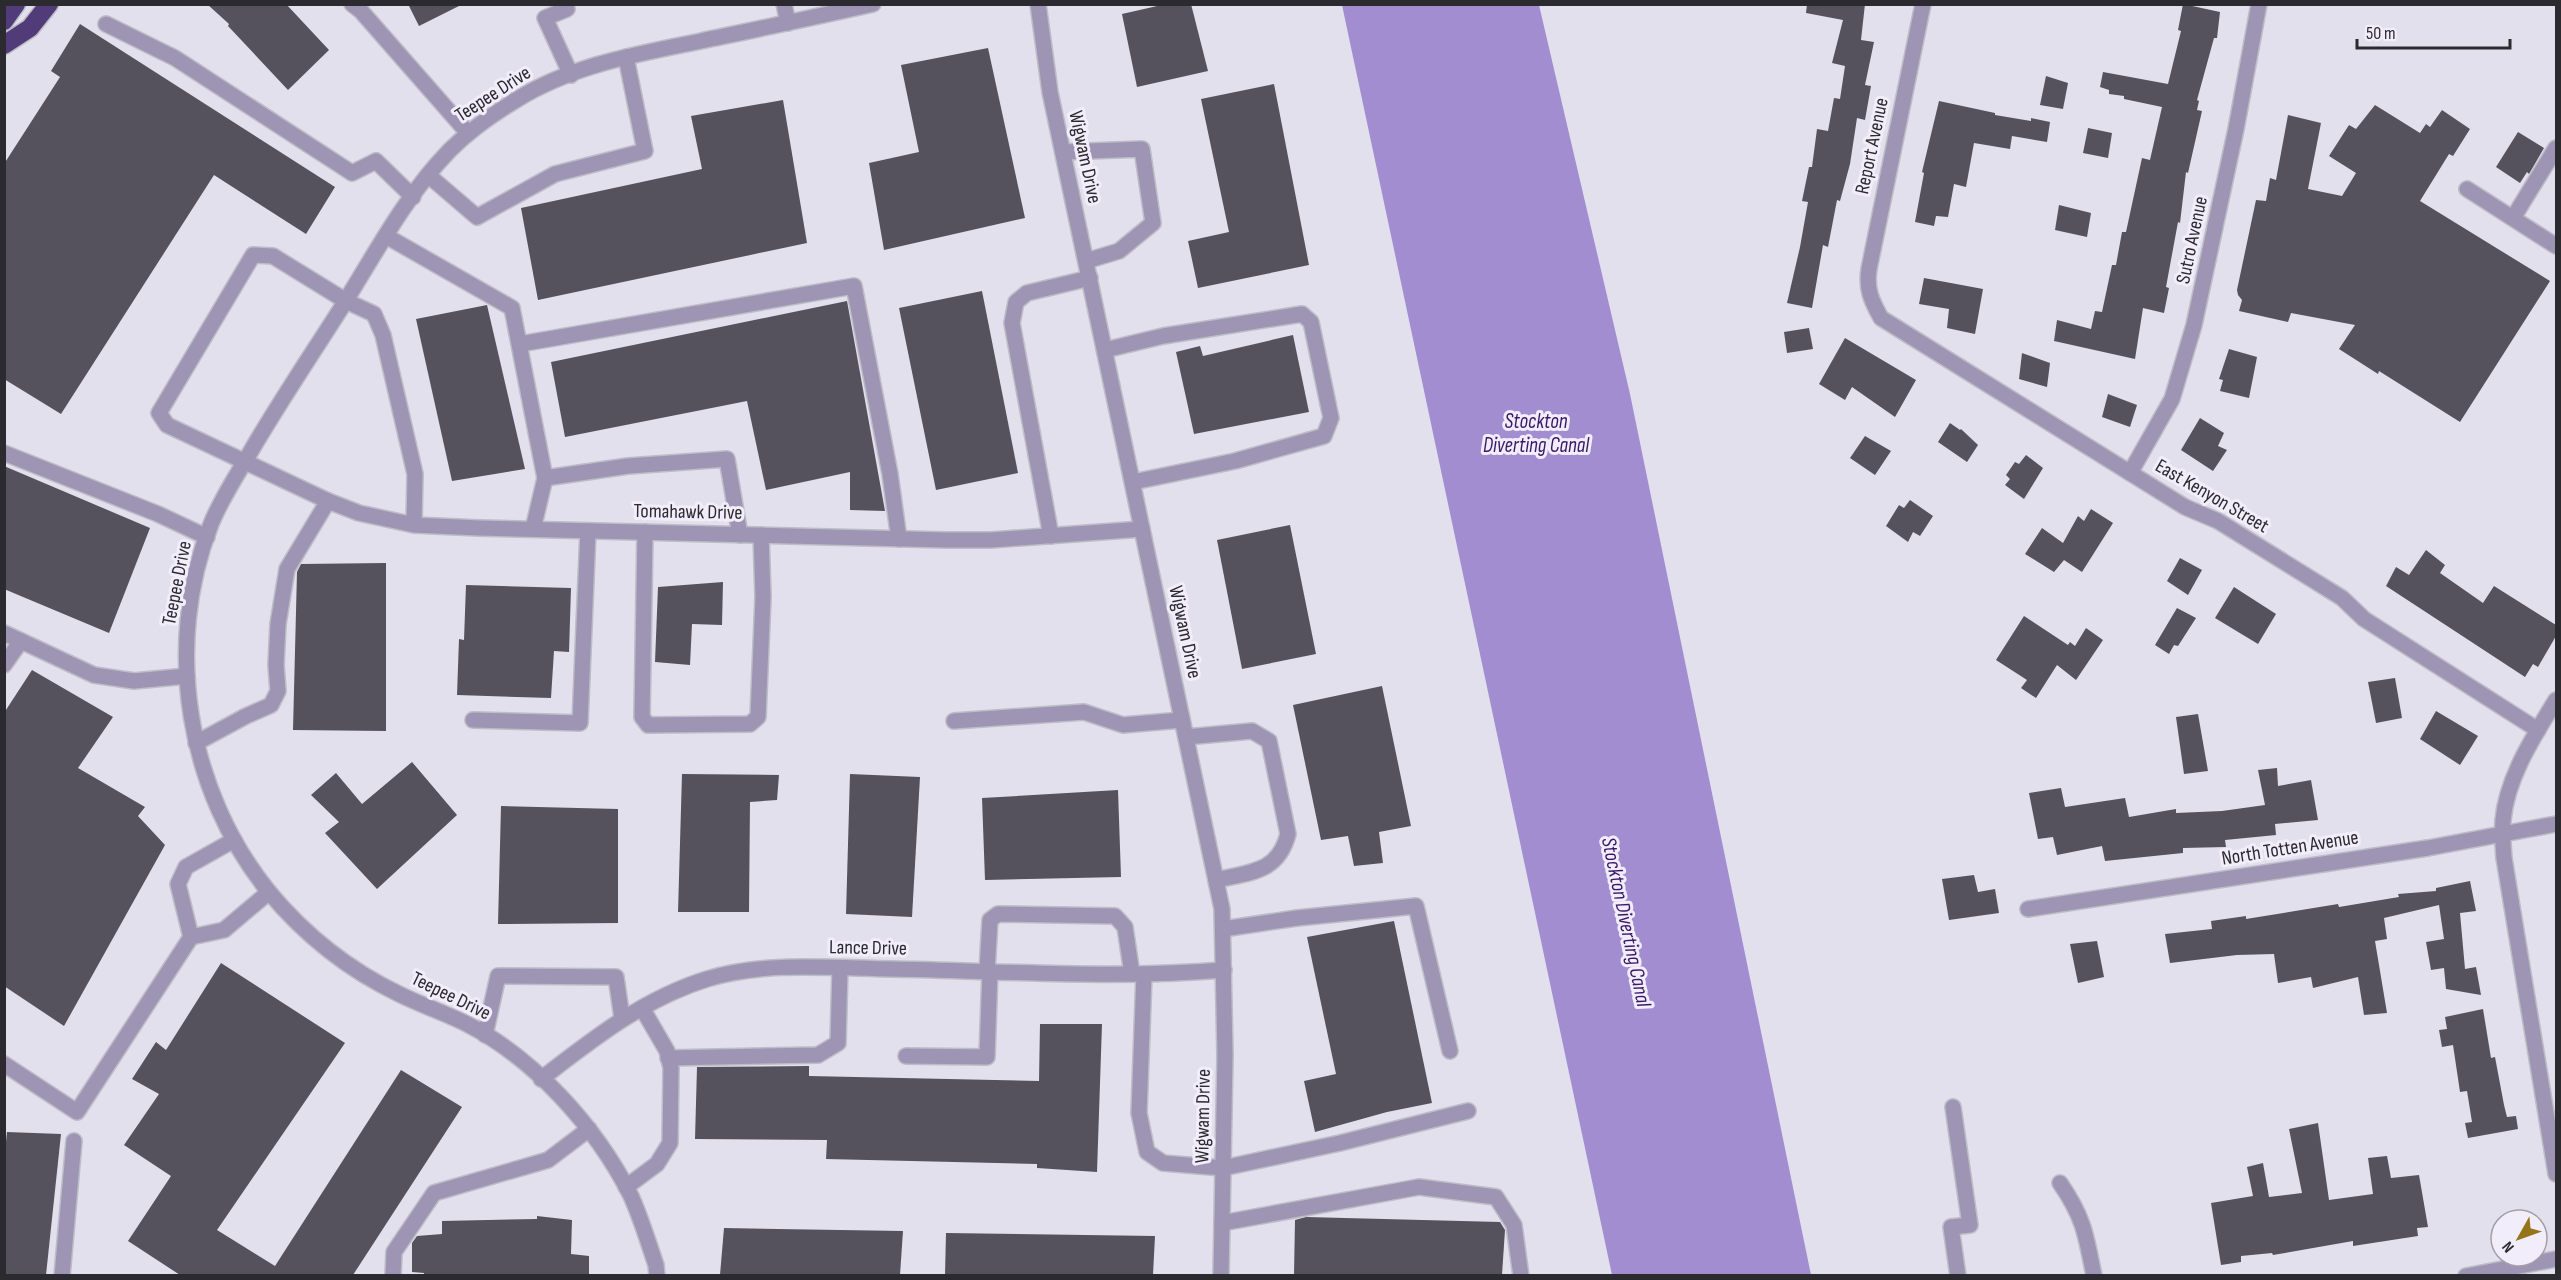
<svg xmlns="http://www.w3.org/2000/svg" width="2561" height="1280" font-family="'Sofia Sans Condensed',sans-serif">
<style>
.water{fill:#a18dd0}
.building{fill:#55525d}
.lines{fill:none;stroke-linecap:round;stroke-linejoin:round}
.minor-casing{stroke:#bebcc7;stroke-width:18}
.highway-casing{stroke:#bebcc7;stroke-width:21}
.minor{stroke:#9d95b3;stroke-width:15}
.highway{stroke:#513c79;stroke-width:18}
.labels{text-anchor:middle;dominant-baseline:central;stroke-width:6;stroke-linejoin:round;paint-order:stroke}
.street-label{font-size:20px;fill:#2b2a2e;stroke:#f1edfa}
.water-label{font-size:21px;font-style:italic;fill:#3a1867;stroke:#f1edfa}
</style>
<rect width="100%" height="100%" fill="#e3e0ed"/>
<!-- water -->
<path class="water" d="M 1342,5 L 1539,5 L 1630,394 L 1811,1275 L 1612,1275 Z"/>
<!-- building -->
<g class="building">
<path d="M 207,4 L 286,4 L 329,50 L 288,90 L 228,26 L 229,24 Z"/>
<path d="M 408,4 L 463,4 L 419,26 Z"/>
<path d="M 1166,4 L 1191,4 L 1208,71 L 1137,87 L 1122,14 Z"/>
<path d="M 1807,4 L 1865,4 L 1861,40 L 1874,42 L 1865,85 L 1871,86 L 1865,120 L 1857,118 L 1850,164 L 1840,201 L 1837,200 L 1828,247 L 1823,245 L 1812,308 L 1787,303 L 1800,247 L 1808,202 L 1802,201 L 1809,167 L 1812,167 L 1817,129 L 1828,131 L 1834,98 L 1840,99 L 1845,66 L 1832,63 L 1843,20 L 1806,13 Z"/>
<path d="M 2183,4 L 2220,12 L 2217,38 L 2214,38 L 2197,100 L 2199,101 L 2197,110 L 2202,111 L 2188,173 L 2186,172 L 2180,223 L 2178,222 L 2166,287 L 2169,288 L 2164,313 L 2143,308 L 2135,359 L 2054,341 L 2057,320 L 2091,329 L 2095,311 L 2102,312 L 2112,265 L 2116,265 L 2122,232 L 2126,232 L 2142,158 L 2150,160 L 2162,107 L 2124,99 L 2124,96 L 2109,94 L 2109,90 L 2100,87 L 2103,72 L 2168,84 L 2181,31 L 2178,30 Z"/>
<path d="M 80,24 L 335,187 L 306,234 L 214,175 L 61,414 L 4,379 L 4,164 L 60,77 L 51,71 Z"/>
<path d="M 988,48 L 1025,218 L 884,250 L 869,163 L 919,152 L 901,65 Z"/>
<path d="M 2046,76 L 2068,83 L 2063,109 L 2040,105 Z"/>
<path d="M 1274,84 L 1309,265 L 1198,288 L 1188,241 L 1229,232 L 1201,99 Z"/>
<path d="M 783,100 L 807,243 L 538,300 L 521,208 L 702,169 L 691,116 Z"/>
<path d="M 1939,101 L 1995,113 L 1995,115 L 2031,121 L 2031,118 L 2050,122 L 2047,142 L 2012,136 L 2010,149 L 1974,143 L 1966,187 L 1954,184 L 1948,217 L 1936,216 L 1934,226 L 1915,222 L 1924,173 L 1922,172 Z"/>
<path d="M 2375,105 L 2420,133 L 2426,124 L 2430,127 L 2442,110 L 2470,129 L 2453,156 L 2449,154 L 2420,201 L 2550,281 L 2460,422 L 2379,371 L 2378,374 L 2339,349 L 2355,325 L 2291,313 L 2288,322 L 2239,311 L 2242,300 L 2238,295 L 2237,290 L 2256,200 L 2266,201 L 2270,178 L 2276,180 L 2288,115 L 2321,123 L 2308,189 L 2342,196 L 2356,173 L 2329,156 L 2349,125 L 2356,129 Z"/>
<path d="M 2088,128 L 2112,133 L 2108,158 L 2083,153 Z"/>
<path d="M 2518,132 L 2544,148 L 2529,174 L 2527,172 L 2520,183 L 2496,167 Z"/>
<path d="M 2059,205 L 2091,213 L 2087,237 L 2055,230 Z"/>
<path d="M 1924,278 L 1983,289 L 1975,334 L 1947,328 L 1949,309 L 1919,304 Z"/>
<path d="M 982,291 L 1018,473 L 936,490 L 899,308 Z"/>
<path d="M 847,301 L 885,511 L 850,510 L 850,472 L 766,490 L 747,401 L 565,437 L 551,362 Z"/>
<path d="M 487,305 L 525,469 L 452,481 L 416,319 Z"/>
<path d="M 1809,328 L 1813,349 L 1787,353 L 1784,332 Z"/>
<path d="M 1293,335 L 1309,412 L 1194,434 L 1176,352 L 1200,346 L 1203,356 Z"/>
<path d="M 1845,338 L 1916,380 L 1895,417 L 1852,387 L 1845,400 L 1819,384 Z"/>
<path d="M 2229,349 L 2257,357 L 2249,398 L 2220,391 L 2223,380 L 2219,379 Z"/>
<path d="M 2022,353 L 2050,363 L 2047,387 L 2019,379 Z"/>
<path d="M 2108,394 L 2137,405 L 2130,427 L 2102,417 Z"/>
<path d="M 2200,418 L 2224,433 L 2218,446 L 2227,450 L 2213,471 L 2181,450 Z"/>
<path d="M 1950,423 L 1960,430 L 1961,429 L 1978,445 L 1967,462 L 1938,442 Z"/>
<path d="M 1865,436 L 1891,451 L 1875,475 L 1850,458 Z"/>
<path d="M 2026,455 L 2043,468 L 2024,499 L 2005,485 L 2010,479 L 2006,475 L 2015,462 L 2019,464 Z"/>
<path d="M 4,466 L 150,528 L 109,633 L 4,589 Z"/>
<path d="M 1910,500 L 1933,516 L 1920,536 L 1913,532 L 1908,542 L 1886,526 L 1899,505 L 1904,508 Z"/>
<path d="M 2091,509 L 2113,523 L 2082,572 L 2064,560 L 2054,572 L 2025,554 L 2042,528 L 2063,543 L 2078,516 L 2084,521 Z"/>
<path d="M 1290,525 L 1316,654 L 1242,669 L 1217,540 Z"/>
<path d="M 2426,550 L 2445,565 L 2440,573 L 2483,603 L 2494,586 L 2556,625 L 2556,636 L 2538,667 L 2533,664 L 2525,677 L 2386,586 L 2396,567 L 2409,575 Z"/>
<path d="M 2180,558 L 2202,570 L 2188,595 L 2167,581 Z"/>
<path d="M 386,563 L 386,731 L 293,730 L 297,572 L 301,564 Z"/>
<path d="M 723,582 L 722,625 L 692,624 L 690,665 L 655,662 L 658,587 Z"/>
<path d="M 466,585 L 571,588 L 569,652 L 554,651 L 551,698 L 457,695 L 459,639 L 464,640 Z"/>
<path d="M 2234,587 L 2276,614 L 2258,644 L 2215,618 Z"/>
<path d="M 2177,608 L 2196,618 L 2178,646 L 2174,645 L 2169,654 L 2155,645 Z"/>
<path d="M 2024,616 L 2068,645 L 2070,642 L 2075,646 L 2086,628 L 2103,640 L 2076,680 L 2057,665 L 2036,698 L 2021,688 L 2027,680 L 1996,660 Z"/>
<path d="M 32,670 L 113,717 L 78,768 L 145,807 L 138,816 L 165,845 L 64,1026 L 4,986 L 4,713 Z"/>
<path d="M 2395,678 L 2402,718 L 2376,723 L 2368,682 Z"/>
<path d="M 1382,686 L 1411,826 L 1379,832 L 1383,863 L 1354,866 L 1348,836 L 1321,840 L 1293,705 Z"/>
<path d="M 2436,711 L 2478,736 L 2460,765 L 2420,739 Z"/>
<path d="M 2198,714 L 2208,771 L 2184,774 L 2176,717 Z"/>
<path d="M 412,762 L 457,815 L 377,889 L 325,833 L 339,822 L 311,795 L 336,773 L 362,804 Z"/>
<path d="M 2277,768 L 2278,786 L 2311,780 L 2318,820 L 2275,824 L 2276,835 L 2225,840 L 2226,847 L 2183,848 L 2183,853 L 2105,861 L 2102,846 L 2057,855 L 2053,837 L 2038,839 L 2029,793 L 2061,788 L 2065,807 L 2125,798 L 2129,817 L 2176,809 L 2176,813 L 2222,811 L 2265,805 L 2258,770 Z"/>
<path d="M 682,774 L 779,775 L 777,800 L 750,802 L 749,912 L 678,912 Z"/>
<path d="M 850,774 L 920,777 L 912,917 L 846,914 Z"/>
<path d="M 1118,790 L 1121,877 L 985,880 L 982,798 Z"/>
<path d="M 501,806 L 618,809 L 618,923 L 498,924 Z"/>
<path d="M 1974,875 L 1978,892 L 1995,889 L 1999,913 L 1949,920 L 1942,879 Z"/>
<path d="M 2470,881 L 2476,911 L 2460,913 L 2465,969 L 2476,967 L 2481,995 L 2446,989 L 2444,968 L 2431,970 L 2426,942 L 2444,939 L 2439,905 L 2384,918 L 2387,939 L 2375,941 L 2387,1013 L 2364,1015 L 2358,977 L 2313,988 L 2311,977 L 2278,983 L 2274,954 L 2237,955 L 2170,963 L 2165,934 L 2212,929 L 2211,921 L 2246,916 L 2246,919 L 2338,904 L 2339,907 L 2399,897 L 2398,894 L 2436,891 L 2436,888 Z"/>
<path d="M 1394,921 L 1432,1103 L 1387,1112 L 1315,1132 L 1304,1081 L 1336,1074 L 1307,937 Z"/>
<path d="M 2097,941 L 2104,977 L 2078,983 L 2070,944 Z"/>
<path d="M 221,963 L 345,1043 L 217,1230 L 275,1266 L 401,1070 L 462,1107 L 353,1275 L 180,1275 L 128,1241 L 171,1176 L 124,1145 L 159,1094 L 132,1079 L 156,1042 L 166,1050 Z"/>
<path d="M 2483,1009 L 2491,1058 L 2495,1057 L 2504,1105 L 2507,1117 L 2516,1116 L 2518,1129 L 2468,1138 L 2465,1123 L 2472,1122 L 2467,1091 L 2460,1092 L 2453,1045 L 2442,1047 L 2439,1030 L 2447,1029 L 2445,1017 Z"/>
<path d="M 1040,1024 L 1102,1024 L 1097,1172 L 1037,1168 L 1037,1164 L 826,1159 L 827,1140 L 695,1139 L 697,1067 L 809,1066 L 809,1076 L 1039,1081 Z"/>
<path d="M 2318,1123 L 2329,1200 L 2373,1194 L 2368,1158 L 2387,1156 L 2391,1178 L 2419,1175 L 2428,1227 L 2417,1228 L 2418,1236 L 2353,1246 L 2353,1241 L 2273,1255 L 2272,1253 L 2241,1256 L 2241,1262 L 2221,1265 L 2211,1203 L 2253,1196 L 2247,1167 L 2263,1163 L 2269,1197 L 2302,1193 L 2289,1129 Z"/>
<path d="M 7,1132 L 61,1134 L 46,1275 L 4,1275 L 4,1161 Z"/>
<path d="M 537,1216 L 572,1220 L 571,1254 L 589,1256 L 589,1275 L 424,1275 L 424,1273 L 412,1272 L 412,1243 L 417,1236 L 442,1234 L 442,1221 L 537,1219 Z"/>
<path d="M 1306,1217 L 1500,1222 L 1505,1230 L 1502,1275 L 1294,1275 L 1295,1220 Z"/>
<path d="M 724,1228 L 903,1231 L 900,1275 L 720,1275 Z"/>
<path d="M 946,1233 L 1155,1236 L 1153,1275 L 945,1275 Z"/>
</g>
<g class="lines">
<!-- minor casing -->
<g class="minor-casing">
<g id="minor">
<path d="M 352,4 L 361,11 L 468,133"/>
<path d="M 565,4 L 567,9 L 545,18 L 571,75"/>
<path d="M 784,4 L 788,23"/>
<path d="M 1038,4 L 1050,92 L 1222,909 L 1225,1055 L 1221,1276"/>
<path d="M 1923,4 L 1869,269 C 1866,289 1871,300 1881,318 L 2185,507 L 2218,521 L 2342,598 L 2364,619 L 2538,730"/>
<path d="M 106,24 L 175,58 L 352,173 L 376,161 L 413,197"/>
<path d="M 1063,152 L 1142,149 L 1153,223 L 1119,251 L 1086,261"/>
<path d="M 428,175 L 477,217 L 555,174 L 645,151 L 626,57"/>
<path d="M 2467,189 L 2556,246"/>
<path d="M 2513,218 L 2556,148"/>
<path d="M 386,236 L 512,308 L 545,478 L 533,529"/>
<path d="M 520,344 L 854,286 L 890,474 L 899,539"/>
<path d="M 1105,350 L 1163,336 L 1302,314 L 1311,322 L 1331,418 L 1324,436 L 1235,461 L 1133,482"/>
<path d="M 4,453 L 158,514 L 207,537"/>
<path d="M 2130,473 L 2172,399 L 2194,325 L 2236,129 L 2259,4"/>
<path d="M 545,478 L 628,466 L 727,459 L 740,535"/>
<path d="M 414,525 L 415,474 L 383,335 L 374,314 L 346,301 L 273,256 L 253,255 L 159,413 L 167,425 L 328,501 L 359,513 L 414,525 L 479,528 L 946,540 L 991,540 L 1142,529"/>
<path d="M 645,532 L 642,717 L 648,725 L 750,724 L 758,717 L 763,597 L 761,535"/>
<path d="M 1051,536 L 1012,323 L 1016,302 L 1027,293 L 1090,278"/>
<path d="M 4,633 L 94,675 L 134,681 L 187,676"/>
<path d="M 4,665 L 21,641"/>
<path d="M 2556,700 C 2534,736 2507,777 2503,820 C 2502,833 2503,846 2504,858 L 2556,1174"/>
<path d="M 473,720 L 580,723 L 588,531"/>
<path d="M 954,721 L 1084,712 L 1123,725 L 1182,720"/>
<path d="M 1186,737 L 1252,731 L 1269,741 L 1288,834 C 1278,873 1250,872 1216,880"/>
<path d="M 196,743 L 246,716 L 271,705 L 278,691 L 276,665 L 278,624 L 287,569 L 328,501"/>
<path d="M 2028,909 L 2428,848 L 2556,824"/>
<path d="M 1223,929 L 1297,918 L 1416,906 L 1450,1051"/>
<path d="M 191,937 L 178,884 L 186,867 L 234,840"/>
<path d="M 987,971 L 990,920 L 998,914 L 1115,916 L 1125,927 L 1132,974"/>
<path d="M 1144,974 L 1139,1113 L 1147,1152 L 1163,1163 L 1223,1168 L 1340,1143 L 1468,1111"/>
<path d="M 485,1035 L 498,976 L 616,977 L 622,1018"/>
<path d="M 906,1056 L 987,1057 L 990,971"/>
<path d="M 668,1058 L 818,1055 L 838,1043 L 840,968"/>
<path d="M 4,1064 L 77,1112 L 191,937 L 224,930 L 269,892"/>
<path d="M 541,1079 C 593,1039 643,999 707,979 C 766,961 832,968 892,969 C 1003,971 1114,979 1224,970"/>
<path d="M 1953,1107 L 1970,1225 L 1951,1227 L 1958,1276"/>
<path d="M 2060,1183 C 2084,1218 2086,1235 2094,1276"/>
<path d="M 626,1187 L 657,1164 L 670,1143 L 671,1068 L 667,1051 L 642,1008"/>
<path d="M 1222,1223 L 1419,1187 L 1496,1197 L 1514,1225 L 1521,1276"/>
<path d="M 62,1276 L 74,1141"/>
<path d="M 393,1276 L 394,1252 L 434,1193 L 548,1160 L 589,1129"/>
<path d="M 657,1276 L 656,1265 C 648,1242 641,1218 631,1196 C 597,1128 535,1059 467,1024 C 445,1013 421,1005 399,994 C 349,970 304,934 269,892 C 187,791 163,646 211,524 C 221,499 237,475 251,451 C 279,403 310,357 340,310 C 374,256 405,196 450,150 C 470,130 493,114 516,100 C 572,65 638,54 701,41 C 758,29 816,17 873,4"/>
<path d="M 2466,1276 L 2556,1259"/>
</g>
</g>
<!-- highway casing -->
<g class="highway-casing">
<g id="highway">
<path d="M 4,21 L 16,4"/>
<path d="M 4,45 L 30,28 L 49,4"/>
</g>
</g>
<!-- minor -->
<use href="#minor" class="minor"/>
<!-- highway -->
<use href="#highway" class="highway"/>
</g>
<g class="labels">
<!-- street labels -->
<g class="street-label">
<text transform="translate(493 94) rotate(-33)">Teepee Drive</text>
<text transform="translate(1872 146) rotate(-78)">Report Avenue</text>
<text transform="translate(1085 157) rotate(78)">Wigwam Drive</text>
<text transform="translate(2192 240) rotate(-78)">Sutro Avenue</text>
<text transform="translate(2212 496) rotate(30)">East Kenyon Street</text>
<text transform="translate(688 512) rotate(1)">Tomahawk Drive</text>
<text transform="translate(177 583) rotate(-79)">Teepee Drive</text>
<text transform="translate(1185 632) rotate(78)">Wigwam Drive</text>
<text transform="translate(2290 848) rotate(-9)">North Totten Avenue</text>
<text transform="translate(868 948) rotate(1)">Lance Drive</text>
<text transform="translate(451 996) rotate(26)">Teepee Drive</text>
<text transform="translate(1203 1116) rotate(-89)">Wigwam Drive</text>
</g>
<!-- water labels -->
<g class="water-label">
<text x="1536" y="421">Stockton<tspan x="1536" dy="24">Diverting Canal</tspan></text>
<text transform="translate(1626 922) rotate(78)">Stockton Diverting Canal</text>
</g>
</g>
<!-- border -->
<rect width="2561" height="1280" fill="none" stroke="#2b2a2e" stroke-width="12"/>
<!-- north arrow -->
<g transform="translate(2519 1238) rotate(230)"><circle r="28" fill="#f1edfa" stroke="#a29fa8" stroke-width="1.5"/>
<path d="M0-4.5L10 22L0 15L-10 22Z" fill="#94751c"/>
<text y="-9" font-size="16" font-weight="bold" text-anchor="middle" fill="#2b2a2e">N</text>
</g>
<!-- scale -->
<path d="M2357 39v9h153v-9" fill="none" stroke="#2b2a2e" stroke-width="3"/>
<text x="2366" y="39" font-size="18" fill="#2b2a2e" stroke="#f1edfa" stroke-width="4.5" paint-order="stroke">50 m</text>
</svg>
